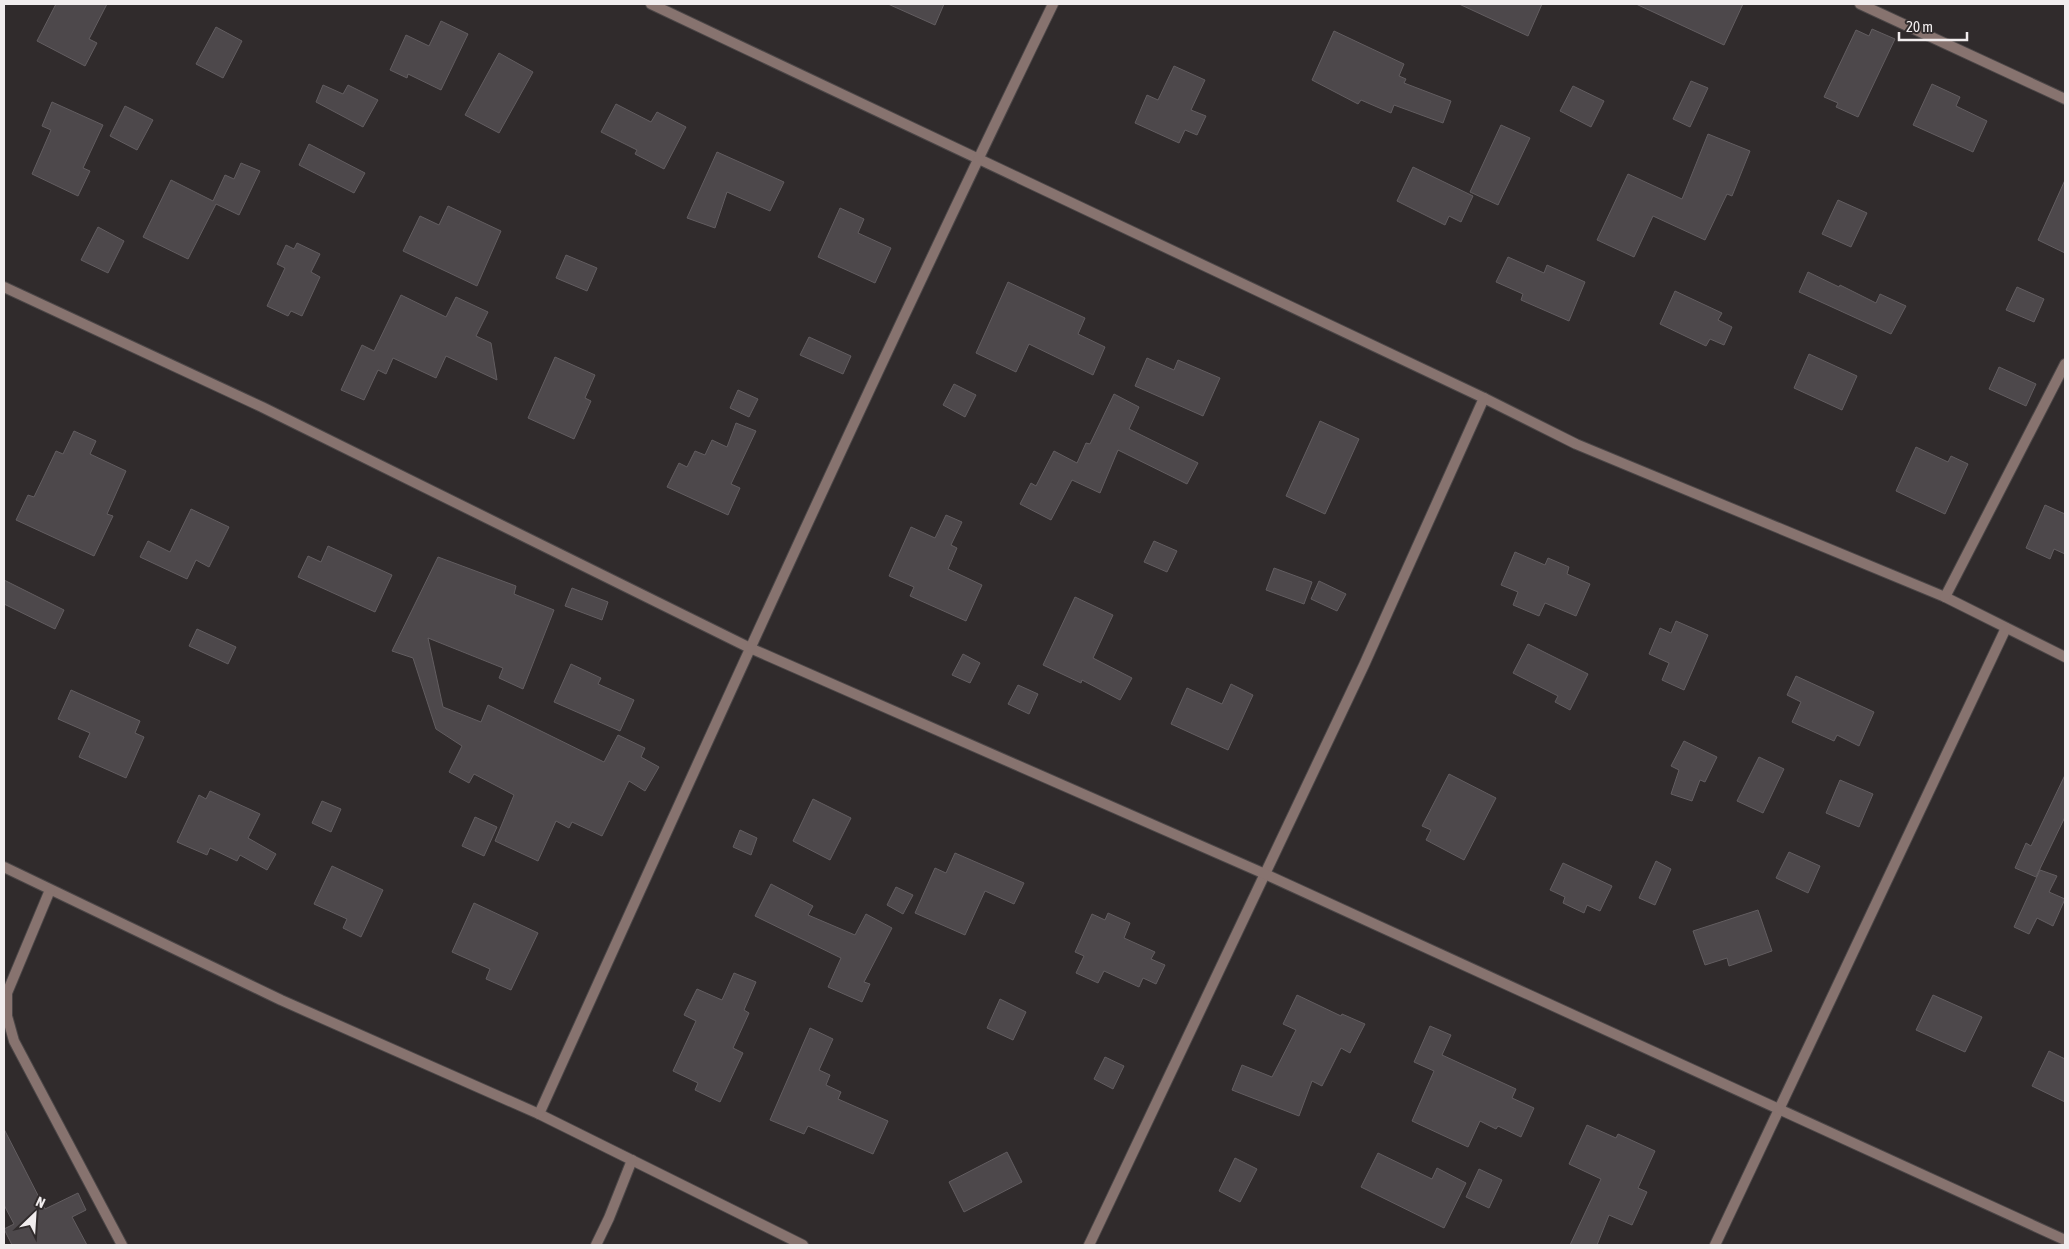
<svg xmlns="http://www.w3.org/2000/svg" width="2069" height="1249" font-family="'Asap Condensed',sans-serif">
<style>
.building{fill:#4d484b;stroke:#625d60}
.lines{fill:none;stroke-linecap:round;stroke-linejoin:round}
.minor-casing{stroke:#4b4647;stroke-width:12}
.tertiary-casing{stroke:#4b4647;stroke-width:12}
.minor{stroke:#87736f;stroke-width:10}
.tertiary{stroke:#87736f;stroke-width:10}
</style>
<rect width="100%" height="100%" fill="#302b2c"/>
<!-- building -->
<g class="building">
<path d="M 56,4 L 107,4 L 89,39 L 97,43 L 85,66 L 37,41 Z"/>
<path d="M 888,4 L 944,4 L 935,25 Z"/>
<path d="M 1459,4 L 1542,4 L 1528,36 Z"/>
<path d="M 1636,4 L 1743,4 L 1724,45 Z"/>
<path d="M 441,21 L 468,34 L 441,90 L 408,74 L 407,78 L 390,70 L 406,35 L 429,46 Z"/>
<path d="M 216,27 L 242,41 L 223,78 L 196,64 Z"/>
<path d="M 1872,29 L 1895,39 L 1858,117 L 1836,107 L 1838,103 L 1824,97 L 1856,30 L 1869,36 Z"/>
<path d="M 1334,31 L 1404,64 L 1399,76 L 1406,79 L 1404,83 L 1451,101 L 1443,123 L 1394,105 L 1391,113 L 1361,100 L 1358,104 L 1312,80 Z"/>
<path d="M 499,53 L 533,72 L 499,133 L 465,115 Z"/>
<path d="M 1174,66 L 1205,80 L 1191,110 L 1206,116 L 1197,135 L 1185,130 L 1179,143 L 1135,123 L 1147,95 L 1158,100 Z"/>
<path d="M 1691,81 L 1708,88 L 1690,127 L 1673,119 Z"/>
<path d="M 1932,84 L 1960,97 L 1956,106 L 1987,121 L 1973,152 L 1913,125 Z"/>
<path d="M 323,85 L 343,94 L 348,85 L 378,100 L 363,127 L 316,102 Z"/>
<path d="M 1573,86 L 1604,101 L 1591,127 L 1560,111 Z"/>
<path d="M 52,102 L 103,125 L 83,168 L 90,171 L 78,196 L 32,174 L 51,130 L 42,126 Z"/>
<path d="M 616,104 L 651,122 L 657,112 L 686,127 L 664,169 L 635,154 L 637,150 L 601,132 Z"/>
<path d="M 125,106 L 153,120 L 137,150 L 110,136 Z"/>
<path d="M 1501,125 L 1530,138 L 1498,205 L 1470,192 Z"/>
<path d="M 1708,134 L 1750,151 L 1732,196 L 1727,194 L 1705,240 L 1653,216 L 1634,257 L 1597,240 L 1628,174 L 1682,199 Z"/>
<path d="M 309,144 L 365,173 L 354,193 L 299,165 Z"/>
<path d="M 717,152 L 784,182 L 770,211 L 727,192 L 715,228 L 687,218 Z"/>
<path d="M 241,163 L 260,171 L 239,215 L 216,204 L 188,259 L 143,237 L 171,180 L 213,201 L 225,175 L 234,179 Z"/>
<path d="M 1413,167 L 1473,196 L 1461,222 L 1449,216 L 1445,225 L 1397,201 Z"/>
<path d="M 2065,180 L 2065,253 L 2038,240 Z"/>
<path d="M 1838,200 L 1867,213 L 1851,247 L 1822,234 Z"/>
<path d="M 448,206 L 501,231 L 477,286 L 403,251 L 420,216 L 439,225 Z"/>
<path d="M 840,208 L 864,219 L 858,233 L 891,248 L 875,283 L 818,257 Z"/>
<path d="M 98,227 L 124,241 L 108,273 L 81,260 Z"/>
<path d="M 297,243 L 320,254 L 311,272 L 320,277 L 302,316 L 291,311 L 288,316 L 267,306 L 285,268 L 277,264 L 286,245 L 294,249 Z"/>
<path d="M 566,255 L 597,268 L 587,291 L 556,278 Z"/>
<path d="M 1508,257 L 1544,273 L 1547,265 L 1585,282 L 1569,321 L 1521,300 L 1523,294 L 1496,282 Z"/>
<path d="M 1808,272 L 1839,287 L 1840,285 L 1876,303 L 1880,294 L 1906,306 L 1891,334 L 1799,292 Z"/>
<path d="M 1008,282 L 1085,318 L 1078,334 L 1105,347 L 1093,375 L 1029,344 L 1016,372 L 976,353 Z"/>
<path d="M 2017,287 L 2044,299 L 2034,322 L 2006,310 Z"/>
<path d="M 1675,291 L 1722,313 L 1718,320 L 1732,327 L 1724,345 L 1710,339 L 1706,346 L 1660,324 Z"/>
<path d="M 401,295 L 446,317 L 456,297 L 488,312 L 476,336 L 491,343 L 497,380 L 446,356 L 436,378 L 393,358 L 386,374 L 378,370 L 364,400 L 341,390 L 362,345 L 374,351 Z"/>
<path d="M 809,337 L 851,356 L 843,374 L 800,355 Z"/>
<path d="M 1809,354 L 1857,376 L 1842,410 L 1794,388 Z"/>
<path d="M 555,357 L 595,375 L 585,398 L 591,401 L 574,439 L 528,418 Z"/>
<path d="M 1147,358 L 1174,370 L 1178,360 L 1220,378 L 1203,416 L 1135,386 Z"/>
<path d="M 1999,367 L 2036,384 L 2026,406 L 1989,389 Z"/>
<path d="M 954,384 L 976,395 L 965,417 L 943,405 Z"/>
<path d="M 738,390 L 758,399 L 749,417 L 730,408 Z"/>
<path d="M 1114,394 L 1139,407 L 1129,429 L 1198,463 L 1187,484 L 1118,450 L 1100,493 L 1072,480 L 1051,520 L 1020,504 L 1031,483 L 1036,486 L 1054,451 L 1077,463 L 1086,443 L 1090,444 Z"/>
<path d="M 1320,421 L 1359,439 L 1325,514 L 1286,496 Z"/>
<path d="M 736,423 L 756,431 L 731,484 L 740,488 L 728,515 L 667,487 L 679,463 L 687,467 L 695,451 L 705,455 L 712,440 L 727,447 Z"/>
<path d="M 74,431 L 96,441 L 90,454 L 126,471 L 107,514 L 113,516 L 94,556 L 16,520 L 28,495 L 34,497 L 56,451 L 63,454 Z"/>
<path d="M 1916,447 L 1948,462 L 1951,456 L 1968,464 L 1945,514 L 1896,491 Z"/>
<path d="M 2045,505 L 2065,514 L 2065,554 L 2054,549 L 2050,559 L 2026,548 Z"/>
<path d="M 191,509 L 229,527 L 209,567 L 196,560 L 187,579 L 140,557 L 148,541 L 170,552 Z"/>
<path d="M 946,515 L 962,522 L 951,545 L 957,548 L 948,569 L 982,585 L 966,621 L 910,596 L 914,587 L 889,576 L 911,527 L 935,538 Z"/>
<path d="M 1154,541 L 1177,551 L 1167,572 L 1144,562 Z"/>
<path d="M 328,546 L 392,575 L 375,612 L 298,577 L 308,556 L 321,562 Z"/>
<path d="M 1515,552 L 1545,565 L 1548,558 L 1569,567 L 1567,574 L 1590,584 L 1576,616 L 1545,603 L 1539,616 L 1513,605 L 1518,592 L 1501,585 Z"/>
<path d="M 438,557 L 516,586 L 514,594 L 554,610 L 523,689 L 499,678 L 503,668 L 428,638 L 443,707 L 481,722 L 488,705 L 604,762 L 618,735 L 645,748 L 641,757 L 659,767 L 645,791 L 629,781 L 602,836 L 572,822 L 569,828 L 556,821 L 538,861 L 495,841 L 514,795 L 474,774 L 469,783 L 449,772 L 462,746 L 436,729 L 413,658 L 392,651 Z"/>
<path d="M 1274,568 L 1312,582 L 1304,604 L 1266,590 Z"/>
<path d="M 4,580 L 64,610 L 55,629 L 4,604 Z"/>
<path d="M 1319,581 L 1346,594 L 1337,611 L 1311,599 Z"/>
<path d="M 572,588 L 608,602 L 602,620 L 565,606 Z"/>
<path d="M 1075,597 L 1113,615 L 1093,658 L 1132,678 L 1120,700 L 1082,680 L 1081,683 L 1043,665 Z"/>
<path d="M 1676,621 L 1708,635 L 1684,690 L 1662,680 L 1669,663 L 1649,654 L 1660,628 L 1671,633 Z"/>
<path d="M 197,629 L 236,647 L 228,664 L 189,646 Z"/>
<path d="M 1528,644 L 1588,674 L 1570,710 L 1555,702 L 1558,696 L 1513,673 Z"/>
<path d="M 963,654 L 980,663 L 970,683 L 952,675 Z"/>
<path d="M 571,664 L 601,678 L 598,684 L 634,700 L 620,731 L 554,702 Z"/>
<path d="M 1796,676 L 1874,712 L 1859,746 L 1837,735 L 1834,741 L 1792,722 L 1801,702 L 1787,695 Z"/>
<path d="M 1231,684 L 1253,695 L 1228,750 L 1171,724 L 1187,688 L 1222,704 Z"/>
<path d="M 1018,685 L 1038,694 L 1029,714 L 1008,704 Z"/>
<path d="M 71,690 L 140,721 L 135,733 L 144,737 L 126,778 L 79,757 L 90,733 L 58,719 Z"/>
<path d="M 1684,741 L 1717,757 L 1705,782 L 1700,780 L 1692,801 L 1671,794 L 1679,770 L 1671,766 Z"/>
<path d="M 1759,757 L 1784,769 L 1763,813 L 1737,801 Z"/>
<path d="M 1449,774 L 1496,798 L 1464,860 L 1426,840 L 1431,830 L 1422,826 Z"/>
<path d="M 2065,775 L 2065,817 L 2036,877 L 2015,868 L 2026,843 L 2031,846 Z"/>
<path d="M 1840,780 L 1873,794 L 1859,827 L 1826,813 Z"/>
<path d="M 210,791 L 260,814 L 248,838 L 276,854 L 267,870 L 240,855 L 237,861 L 210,848 L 207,855 L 177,842 L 199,795 L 206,799 Z"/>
<path d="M 813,799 L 851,818 L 830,860 L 793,841 Z"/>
<path d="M 322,801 L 341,809 L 331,832 L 312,823 Z"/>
<path d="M 475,817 L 497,827 L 484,856 L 462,846 Z"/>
<path d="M 740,830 L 757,838 L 751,855 L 733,847 Z"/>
<path d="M 1789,852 L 1820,866 L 1808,893 L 1776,878 Z"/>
<path d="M 955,853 L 1024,883 L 1014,904 L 985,891 L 965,935 L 915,913 L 935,868 L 946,873 Z"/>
<path d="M 1656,861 L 1671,869 L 1655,905 L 1639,898 Z"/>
<path d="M 1563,863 L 1612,886 L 1600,911 L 1587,905 L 1584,913 L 1563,903 L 1565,897 L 1550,890 Z"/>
<path d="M 332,866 L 383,890 L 361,937 L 343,928 L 347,919 L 314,904 Z"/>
<path d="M 2040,870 L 2057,876 L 2049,892 L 2065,899 L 2053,926 L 2037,918 L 2029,934 L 2014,927 Z"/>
<path d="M 771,884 L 813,906 L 808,915 L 855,935 L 866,914 L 892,928 L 864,982 L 870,984 L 862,1002 L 828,987 L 841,958 L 755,916 Z"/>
<path d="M 896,887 L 913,895 L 903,914 L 887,905 Z"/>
<path d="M 474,903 L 538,933 L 511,990 L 486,979 L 490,969 L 452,952 Z"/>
<path d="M 1758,910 L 1772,951 L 1729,966 L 1727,958 L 1705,965 L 1693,931 Z"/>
<path d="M 1108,913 L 1130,923 L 1124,938 L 1155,952 L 1151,959 L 1165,965 L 1156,984 L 1143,978 L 1139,987 L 1104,971 L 1098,983 L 1076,973 L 1084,956 L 1075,952 L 1092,914 L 1105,920 Z"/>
<path d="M 734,973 L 756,982 L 744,1010 L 749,1013 L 733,1048 L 743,1053 L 720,1102 L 695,1090 L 698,1083 L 673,1071 L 696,1021 L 684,1015 L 697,989 L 722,1000 Z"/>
<path d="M 1297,995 L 1341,1016 L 1342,1014 L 1365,1024 L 1350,1053 L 1341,1048 L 1322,1086 L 1312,1081 L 1299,1116 L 1232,1090 L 1242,1065 L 1272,1077 L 1296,1030 L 1283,1024 Z"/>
<path d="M 1933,995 L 1982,1017 L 1965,1052 L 1916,1030 Z"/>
<path d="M 1000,999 L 1026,1012 L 1013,1040 L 987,1028 Z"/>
<path d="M 1430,1026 L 1451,1035 L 1442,1055 L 1516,1089 L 1512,1098 L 1534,1108 L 1521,1137 L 1498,1126 L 1496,1129 L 1480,1121 L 1468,1147 L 1412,1121 L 1434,1071 L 1414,1062 Z"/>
<path d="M 810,1028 L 833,1039 L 819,1070 L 830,1075 L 826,1085 L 841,1092 L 838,1099 L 888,1121 L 873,1154 L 808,1126 L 804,1134 L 770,1120 Z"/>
<path d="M 2049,1051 L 2065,1059 L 2065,1102 L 2032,1086 Z"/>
<path d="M 1105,1057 L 1124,1066 L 1113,1089 L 1094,1079 Z"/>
<path d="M 1587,1125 L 1616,1138 L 1618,1134 L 1655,1151 L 1638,1188 L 1647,1192 L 1632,1225 L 1609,1215 L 1597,1245 L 1570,1245 L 1601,1179 L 1569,1164 Z"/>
<path d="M 4,1129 L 45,1209 L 78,1193 L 86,1210 L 72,1217 L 87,1245 L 12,1245 L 4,1229 L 14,1224 L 4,1205 Z"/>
<path d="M 1007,1152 L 1022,1182 L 964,1212 L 949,1182 Z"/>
<path d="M 1378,1153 L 1432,1179 L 1437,1168 L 1466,1183 L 1444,1228 L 1361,1187 Z"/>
<path d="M 1235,1158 L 1257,1169 L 1240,1202 L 1219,1191 Z"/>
<path d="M 1479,1169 L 1502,1180 L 1489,1208 L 1466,1197 Z"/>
</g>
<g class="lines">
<!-- minor casing -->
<g class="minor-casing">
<g id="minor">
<path d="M 651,4 L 1484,398 L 1576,444 L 1945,597 L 2065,657"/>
<path d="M 1860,4 L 2065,99"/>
<path d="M 1945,597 L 2065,364"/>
<path d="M 4,867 L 281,1000 L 539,1114 L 803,1245"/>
<path d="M 50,890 L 7,993 L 7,1016 L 14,1041 L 122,1245"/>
<path d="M 539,1114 C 707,742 875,370 1053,4"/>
<path d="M 596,1245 L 609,1218 L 632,1160"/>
<path d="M 1089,1245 L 1364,665 L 1484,398"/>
<path d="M 1715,1245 L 2006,628"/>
</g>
</g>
<!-- tertiary casing -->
<g class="tertiary-casing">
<path id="tertiary" d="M 4,287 L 262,407 L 750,648 L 1265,874 L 2065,1240"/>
</g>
<!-- minor -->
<use href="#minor" class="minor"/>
<!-- tertiary -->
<use href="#tertiary" class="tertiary"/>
</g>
<!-- border -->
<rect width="2069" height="1249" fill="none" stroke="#f1edee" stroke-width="10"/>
<!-- north arrow -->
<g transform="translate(35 1214) rotate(25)" stroke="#302b2c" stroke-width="4" paint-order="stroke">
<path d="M0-4L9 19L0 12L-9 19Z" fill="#f1edee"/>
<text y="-8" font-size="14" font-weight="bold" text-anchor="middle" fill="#f1edee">N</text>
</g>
<!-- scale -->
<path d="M1899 32v8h68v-8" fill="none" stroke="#f1edee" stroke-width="2.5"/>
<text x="1906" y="32" font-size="15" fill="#f1edee" stroke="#302b2c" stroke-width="4" paint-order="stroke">20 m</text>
</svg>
